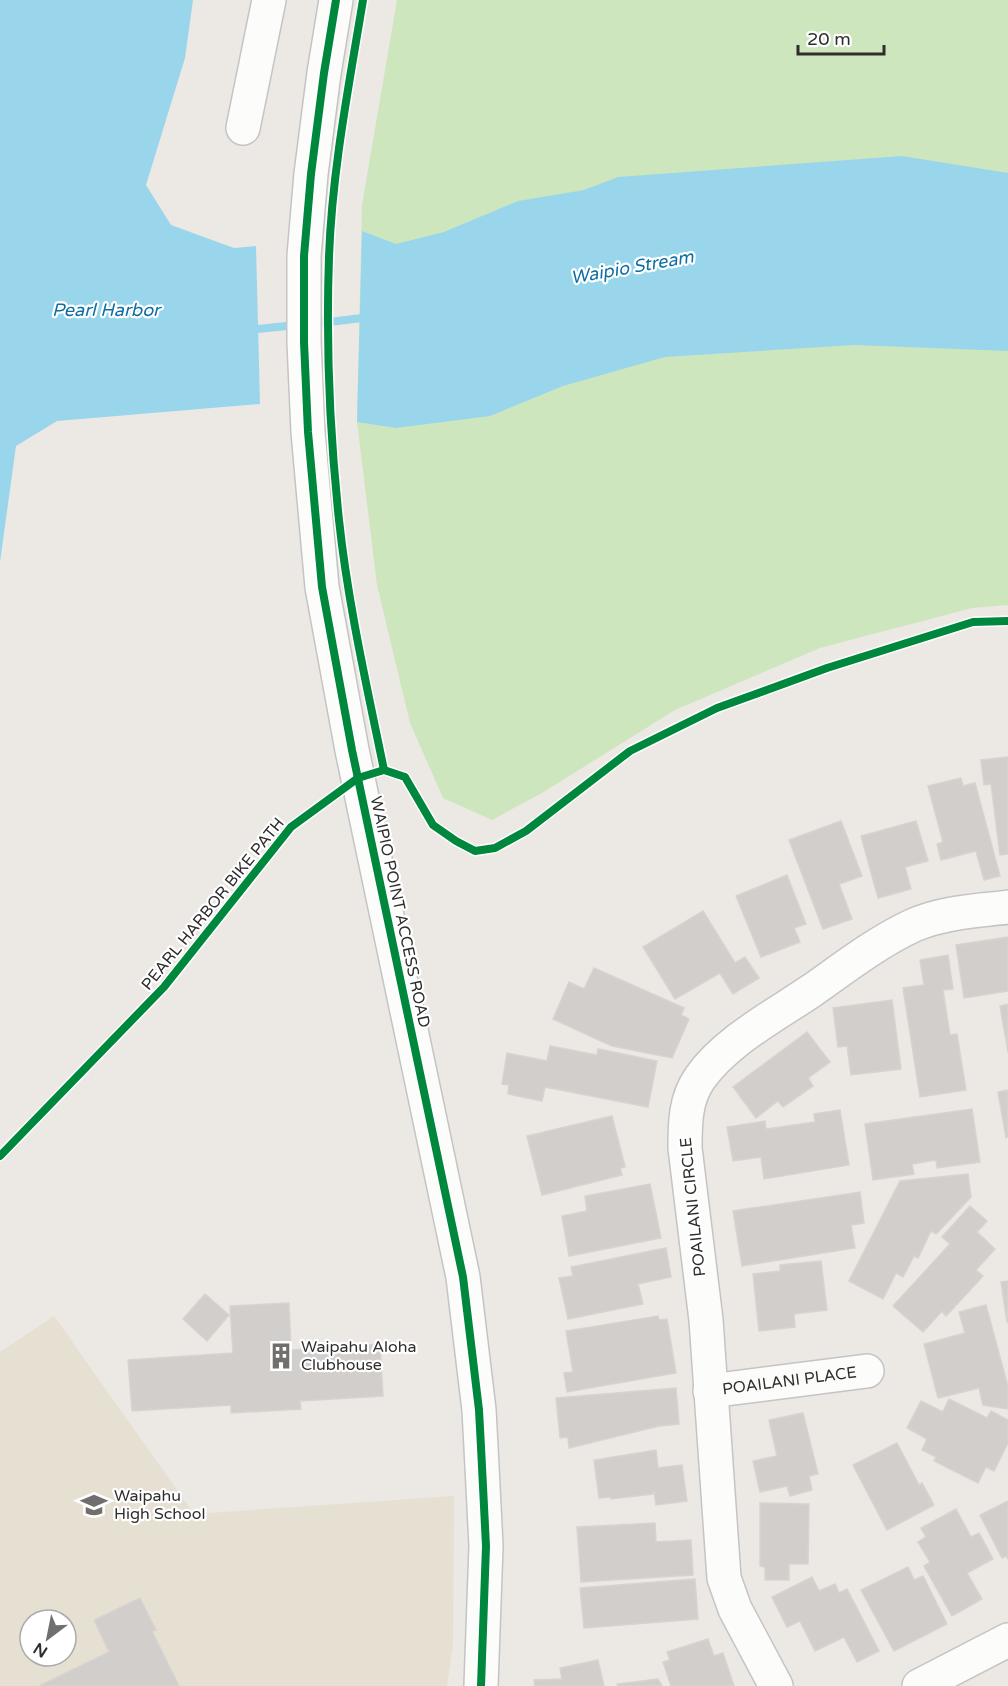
<svg xmlns="http://www.w3.org/2000/svg" width="1008" height="1686" font-family="'Varela Round',sans-serif">
<style>
.education{fill:#e6e0d3;fill-rule:evenodd}
.green{fill:#cee6be}
.water{fill:#99d6ec}
.lines{fill:none;stroke-linecap:round;stroke-linejoin:round}
.stream{stroke:#99d6ec;stroke-width:8}
.building{fill:#d1cecb;stroke:#d7d4d0;stroke-width:1.5}
.minor-casing{stroke:#c5c4c5;stroke-width:36}
.minor{stroke:#fcfcfb;stroke-width:33}
.cycleway-casing{stroke:#fff;stroke-width:11}
.cycleway{stroke:#00873e;stroke-width:8}
.labels{text-anchor:middle;dominant-baseline:central;stroke-width:4.5;stroke-linejoin:round;paint-order:stroke}
.street-label{font-size:16px;fill:#2e2e2e;stroke:#fff}
.poi-label{font-size:16px;fill:#2e2e2e;stroke:#fff;text-anchor:start}
.water-label{font-size:18px;font-style:italic;fill:#0d6fa3;stroke:#fff}
</style>
<rect width="100%" height="100%" fill="#ece8e4"/>
<!-- education -->
<path class="education" d="M 54,1316 L 194,1514 L 454,1496 L 453,1644 L 447,1686 L 0,1686 L 0,1352 ZM 30,1620 L 66,1620 L 66,1656 L 30,1656 Z"/>
<!-- green -->
<path class="green" d="M 397,0 L 1008,0 L 1008,605 L 972,608 L 820,648 L 675,710 L 542,793 L 492,820 L 443,798 L 410,723 L 377,585 L 357,422 L 362,205 Z"/>
<!-- water -->
<g class="water">
<path d="M 0,0 L 193,0 L 185,58 L 146,185 L 171,225 L 234,248 L 256,246 L 260,404 L 57,421 L 16,446 L 0,562 Z"/>
<path d="M 902,156 L 1008,173 L 1008,351 L 855,345 L 665,357 L 563,386 L 490,416 L 396,428 L 357,422 L 362,231 L 396,244 L 444,232 L 518,201 L 584,190 L 618,177 Z"/>
</g>
<g class="lines">
<!-- stream -->
<g class="stream">
<path d="M 312,324 L 371,317"/>
<path d="M 258,329 L 296,325"/>
</g>
</g>
<!-- building -->
<g class="building">
<path d="M 1008,757 L 1008,854 L 1000,855 L 991,784 L 984,785 L 981,760 Z"/>
<path d="M 961,778 L 963,786 L 975,783 L 1000,876 L 984,880 L 976,851 L 941,860 L 937,844 L 943,842 L 928,786 Z"/>
<path d="M 841,821 L 862,876 L 839,884 L 852,919 L 823,929 L 789,840 Z"/>
<path d="M 916,821 L 928,861 L 905,867 L 911,889 L 878,898 L 861,836 Z"/>
<path d="M 787,875 L 806,924 L 794,928 L 800,942 L 761,957 L 736,896 Z"/>
<path d="M 703,911 L 735,963 L 745,957 L 759,978 L 733,994 L 720,973 L 675,999 L 643,947 Z"/>
<path d="M 1008,937 L 1008,991 L 964,998 L 956,945 Z"/>
<path d="M 948,955 L 953,989 L 943,990 L 950,1035 L 957,1034 L 966,1090 L 920,1097 L 903,988 L 924,985 L 920,960 Z"/>
<path d="M 594,968 L 684,1008 L 681,1015 L 689,1019 L 672,1058 L 612,1046 L 553,1019 L 569,982 L 584,989 Z"/>
<path d="M 892,1000 L 901,1069 L 851,1075 L 847,1046 L 838,1047 L 833,1008 Z"/>
<path d="M 1008,1004 L 1008,1052 L 1000,1006 Z"/>
<path d="M 807,1032 L 830,1062 L 808,1078 L 813,1086 L 783,1107 L 778,1101 L 756,1118 L 733,1087 Z"/>
<path d="M 550,1046 L 597,1055 L 598,1049 L 657,1061 L 648,1107 L 545,1087 L 542,1101 L 508,1094 L 509,1085 L 502,1084 L 507,1053 L 547,1061 Z"/>
<path d="M 1008,1090 L 1008,1137 L 1006,1138 L 998,1092 Z"/>
<path d="M 972,1109 L 980,1162 L 937,1168 L 936,1160 L 912,1164 L 914,1174 L 873,1180 L 865,1124 Z"/>
<path d="M 840,1110 L 849,1165 L 764,1179 L 761,1157 L 733,1161 L 727,1127 L 765,1121 L 766,1129 L 815,1122 L 814,1114 Z"/>
<path d="M 612,1116 L 625,1167 L 620,1168 L 622,1175 L 542,1195 L 527,1136 Z"/>
<path d="M 968,1174 L 971,1197 L 936,1234 L 931,1231 L 918,1258 L 914,1256 L 903,1277 L 896,1273 L 883,1299 L 849,1281 L 900,1181 Z"/>
<path d="M 650,1184 L 661,1238 L 569,1256 L 562,1216 L 587,1211 L 585,1196 Z"/>
<path d="M 860,1192 L 864,1223 L 851,1225 L 855,1248 L 742,1266 L 733,1211 Z"/>
<path d="M 970,1206 L 987,1221 L 977,1232 L 995,1249 L 976,1270 L 983,1276 L 946,1316 L 942,1311 L 923,1332 L 893,1306 L 950,1244 L 942,1237 Z"/>
<path d="M 666,1248 L 671,1277 L 638,1284 L 643,1304 L 568,1319 L 559,1278 L 573,1276 L 571,1267 Z"/>
<path d="M 821,1261 L 827,1310 L 794,1314 L 795,1327 L 759,1331 L 753,1274 L 780,1271 L 780,1265 Z"/>
<path d="M 1008,1281 L 1008,1322 L 1007,1322 L 1001,1282 Z"/>
<path d="M 205,1294 L 229,1315 L 207,1341 L 183,1319 Z"/>
<path d="M 289,1303 L 291,1350 L 380,1344 L 383,1396 L 300,1401 L 301,1409 L 231,1413 L 231,1405 L 132,1411 L 128,1360 L 233,1353 L 230,1306 Z"/>
<path d="M 986,1305 L 1008,1387 L 1008,1409 L 983,1405 L 979,1388 L 938,1398 L 924,1344 L 965,1333 L 959,1312 Z"/>
<path d="M 658,1316 L 659,1320 L 667,1319 L 676,1373 L 567,1392 L 564,1373 L 573,1372 L 566,1331 Z"/>
<path d="M 676,1388 L 679,1424 L 659,1426 L 569,1448 L 568,1437 L 560,1438 L 556,1398 Z"/>
<path d="M 949,1399 L 987,1418 L 991,1411 L 1008,1420 L 1008,1443 L 994,1471 L 986,1467 L 978,1483 L 934,1461 L 936,1457 L 922,1450 L 927,1439 L 907,1428 L 921,1401 L 943,1412 Z"/>
<path d="M 803,1413 L 818,1474 L 809,1476 L 812,1490 L 790,1496 L 787,1486 L 760,1492 L 753,1461 L 777,1456 L 769,1420 Z"/>
<path d="M 897,1443 L 919,1485 L 922,1483 L 934,1505 L 887,1530 L 853,1465 Z"/>
<path d="M 656,1450 L 658,1468 L 682,1465 L 687,1501 L 656,1505 L 654,1491 L 653,1494 L 611,1499 L 611,1497 L 599,1498 L 594,1460 Z"/>
<path d="M 1008,1501 L 1008,1559 L 1006,1556 L 1002,1558 L 980,1515 Z"/>
<path d="M 760,1503 L 809,1504 L 808,1564 L 789,1564 L 789,1580 L 765,1580 L 765,1567 L 760,1566 Z"/>
<path d="M 956,1509 L 971,1537 L 979,1533 L 993,1559 L 967,1573 L 982,1599 L 952,1616 L 924,1566 L 930,1562 L 918,1542 L 926,1537 L 921,1528 Z"/>
<path d="M 655,1523 L 656,1542 L 691,1540 L 693,1575 L 581,1582 L 577,1527 Z"/>
<path d="M 908,1567 L 914,1580 L 923,1576 L 947,1624 L 894,1651 L 861,1590 Z"/>
<path d="M 812,1577 L 819,1591 L 835,1584 L 839,1593 L 847,1589 L 879,1651 L 857,1662 L 844,1637 L 815,1651 L 800,1621 L 787,1627 L 772,1597 Z"/>
<path d="M 695,1579 L 698,1619 L 584,1628 L 580,1588 Z"/>
<path d="M 140,1598 L 156,1630 L 152,1631 L 179,1686 L 39,1686 L 109,1652 L 94,1620 Z"/>
<path d="M 708,1639 L 714,1656 L 723,1653 L 734,1686 L 671,1686 L 663,1662 L 670,1660 L 667,1652 Z"/>
<path d="M 598,1660 L 604,1686 L 535,1686 L 534,1680 L 562,1679 L 560,1668 Z"/>
<path d="M 658,1679 L 662,1686 L 618,1686 L 617,1684 Z"/>
</g>
<g class="lines">
<!-- minor casing -->
<g class="minor-casing">
<g id="minor">
<path d="M 336,0 L 324,73 L 311,174 L 304,256 L 304,342 L 308,432 L 322,587 L 352,750 L 463,1277 L 479,1410 L 481,1447 L 486,1546 L 481,1686"/>
<path d="M 243,128 L 269,0"/>
<path id="s1" d="M 710,1391 L 867,1371"/>
<path d="M 776,1686 L 735,1609 L 724,1578 L 706,1320 L 685,1148 C 685,1124 685,1099 700,1078 C 725,1042 774,1016 811,991 C 844,968 877,942 914,925 C 944,912 976,911 1008,907"/>
<path d="M 919,1686 L 1008,1640"/>
</g>
</g>
<!-- minor -->
<use href="#minor" class="minor"/>
<!-- cycleway casing -->
<g class="cycleway-casing">
<g id="cycleway">
<path d="M 336,0 L 324,73 L 311,174 L 304,256 L 304,342 L 308,432 L 322,587 L 352,750 L 463,1277 L 479,1410 L 481,1447 L 486,1546 L 481,1686"/>
<path d="M 363,0 C 349,85 332,171 329,257 C 326,341 330,436 339,520 C 348,604 367,687 384,770"/>
<path d="M 0,1156 L 164,987 L 291,827 L 358,778 L 384,770 L 405,777 L 433,825 L 456,841 L 475,851 L 495,848 L 526,831 L 630,751 L 717,708 L 827,668 L 973,622 L 1008,621"/>
</g>
</g>
<!-- cycleway -->
<use href="#cycleway" class="cycleway"/>
</g>
<!-- icons -->
<defs>
<g id="building-bare" transform="scale(2.07)"><path d="M-4-6H4V6H1V3H-1V6H-4ZM-2.5-4.3h1.7v1.8h-1.7ZM.8-4.3h1.7v1.8H.8ZM-2.5-1h1.7V.8h-1.7ZM.8-1h1.7V.8H.8Z" fill="#706f6e" stroke="#fff" stroke-width="2.5" paint-order="stroke"/></g>
<g id="school-bare" transform="scale(2.07)"><path d="M0-5L7-2L0 1L-7-2ZM-4 1L0 2.5L4 1V4Q0 6-4 4Z" fill="#706f6e" stroke="#fff" stroke-width="2.5" paint-order="stroke"/></g>
</defs>
<g fill-rule="evenodd">
<use href="#building-bare" x="281" y="1356"/>
<use href="#school-bare" x="94" y="1505"/>
</g>
<g class="labels">
<!-- street labels -->
<g class="street-label">
<text transform="translate(213 904) rotate(-51)">PEARL HARBOR BIKE PATH</text>
<text transform="translate(400 912) rotate(78)">WAIPIO POINT ACCESS ROAD</text>
<text transform="translate(693 1207) rotate(-96)">POAILANI CIRCLE</text>
<text stroke="none"><textPath href="#s1" startOffset="80">POAILANI PLACE</textPath></text>
</g>
<!-- poi labels -->
<g class="poi-label">
<text x="301" y="1347">Waipahu Aloha<tspan x="301" dy="18">Clubhouse</tspan></text>
<text x="114" y="1496">Waipahu<tspan x="114" dy="18">High School</tspan></text>
</g>
<!-- water labels -->
<g class="water-label">
<text transform="translate(632 267) rotate(-10)">Waipio Stream</text>
<text x="106" y="310">Pearl Harbor</text>
</g>
</g>
<!-- north arrow -->
<g transform="translate(48 1638) rotate(212)"><circle r="28" fill="#ffffff" stroke="#ababab" stroke-width="1.5"/>
<path d="M0-4.5L10 22L0 15L-10 22Z" fill="#706f6e"/>
<text y="-9" font-size="16" font-weight="bold" text-anchor="middle" fill="#2e2e2e">N</text>
</g>
<!-- scale -->
<path d="M798 45v9h86v-9" fill="none" stroke="#2e2e2e" stroke-width="3"/>
<text x="807" y="45" font-size="18" fill="#2e2e2e" stroke="#ffffff" stroke-width="4.5" paint-order="stroke">20 m</text>
</svg>
